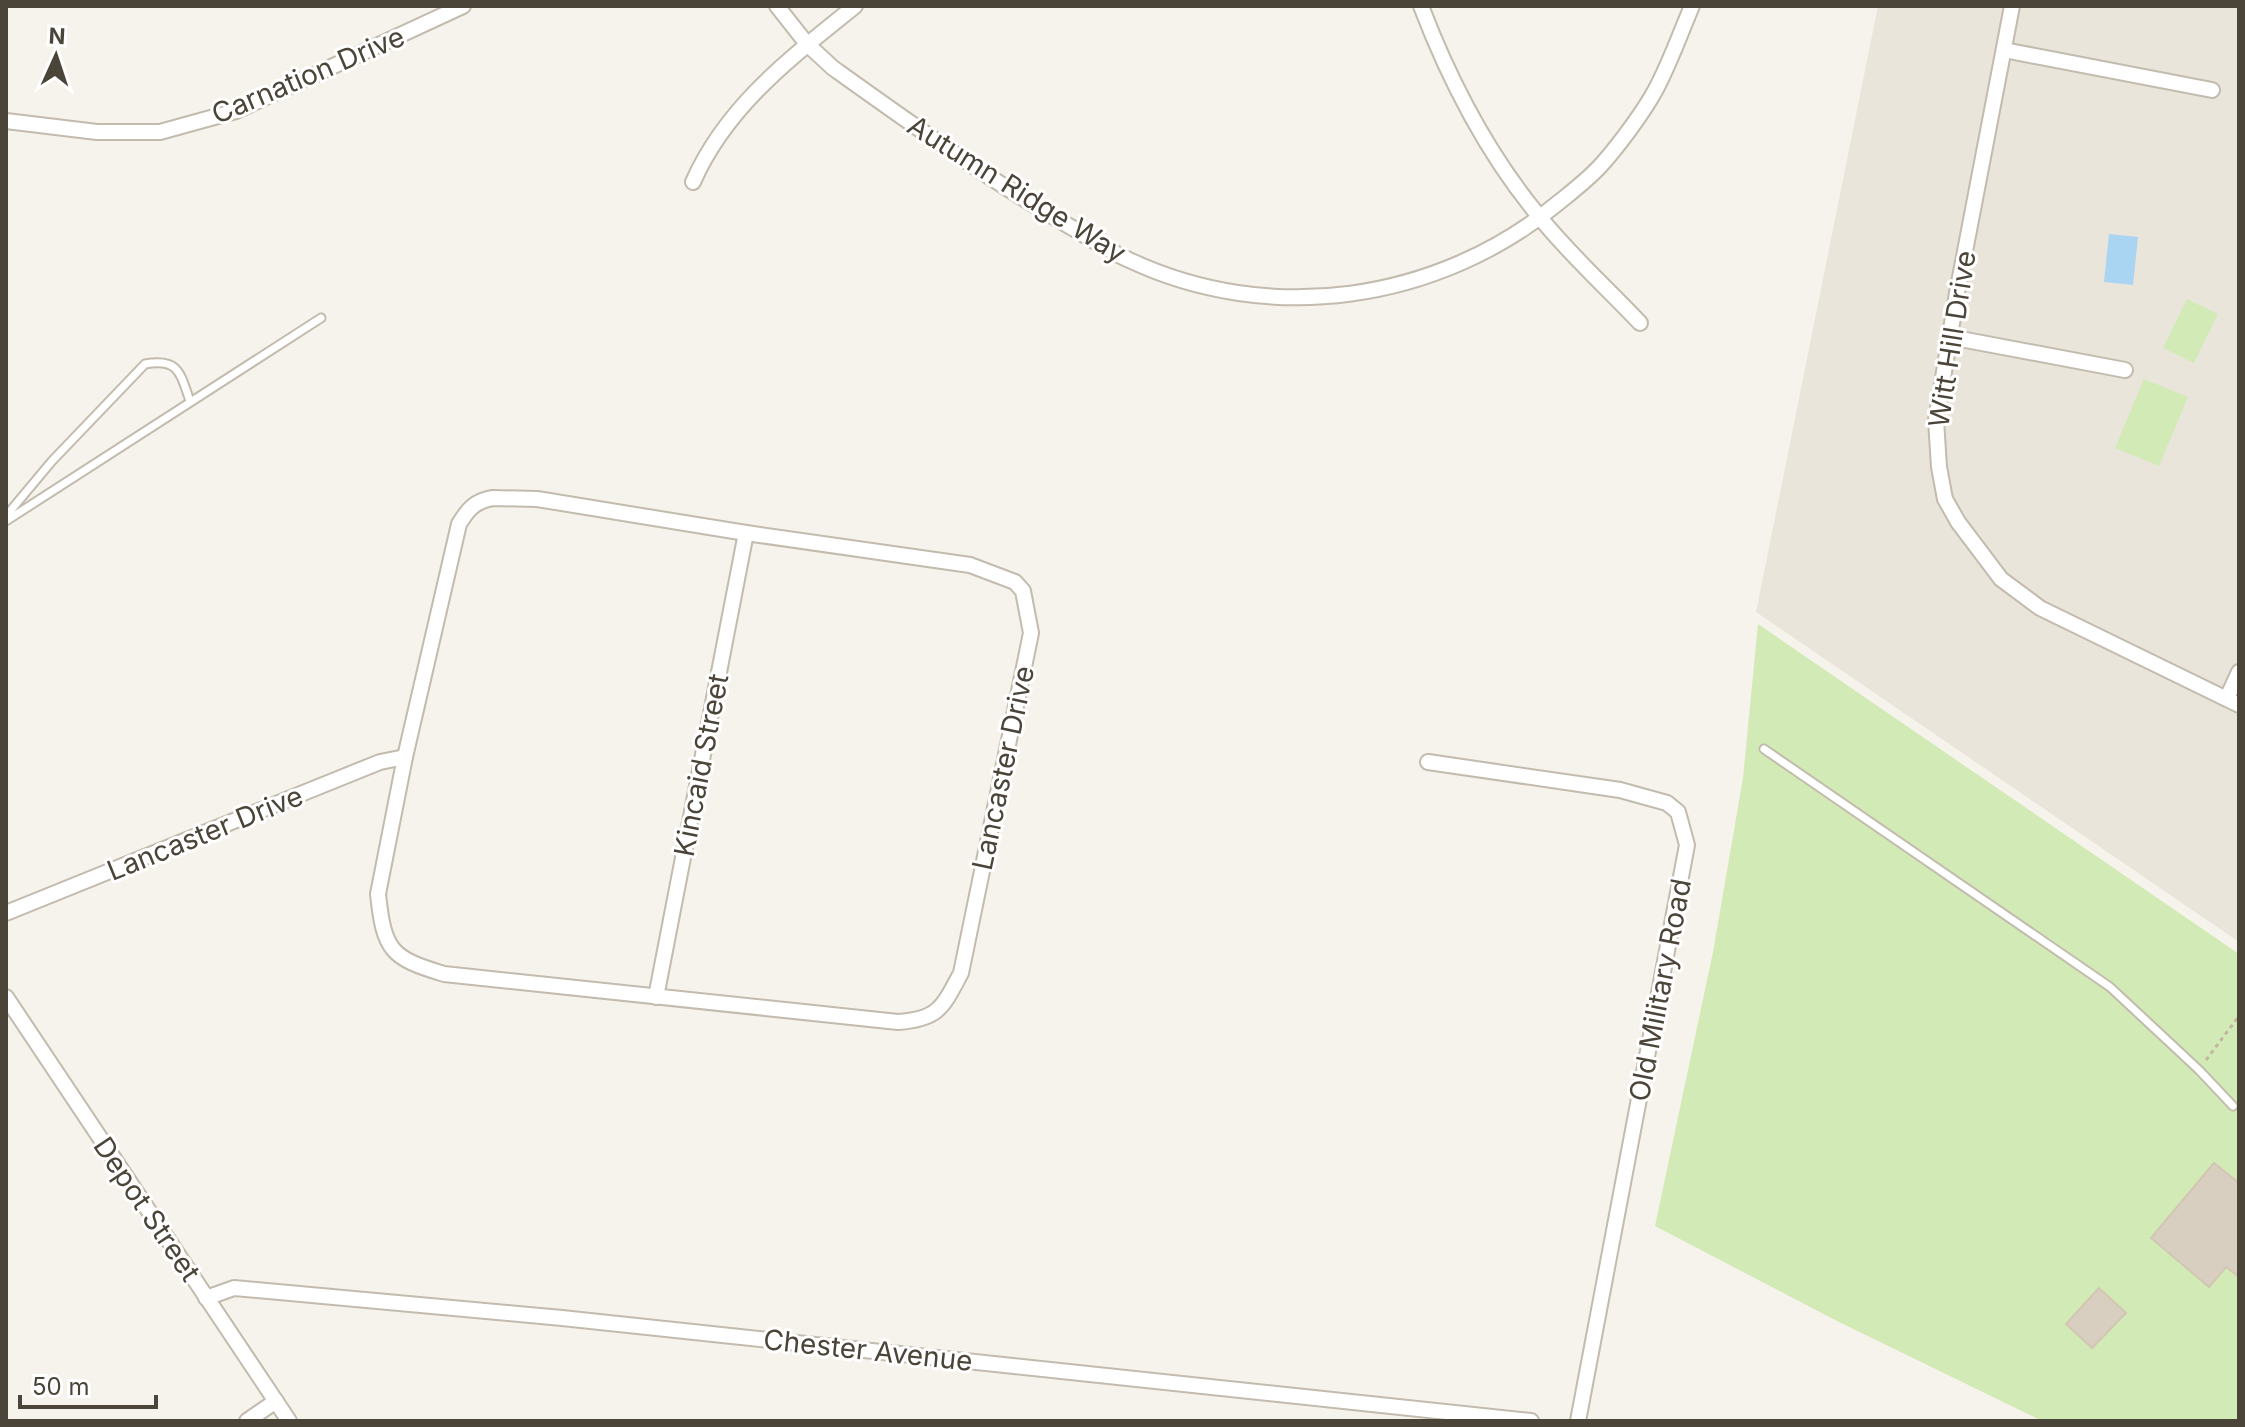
<svg xmlns="http://www.w3.org/2000/svg" width="2245" height="1427" font-family="Inter,sans-serif">
<style>
.residential{fill:#eae5da}
.green{fill:#d2eab5}
.water{fill:#a9d4f2}
.building{fill:#d8cfc1;stroke:#d3c7b4;stroke-width:2}
.lines{fill:none;stroke-linecap:round;stroke-linejoin:round}
.lane-casing{stroke:#c2bbae;stroke-width:11}
.street-casing{stroke:#c2bbae;stroke-width:18}
.path{stroke:#c4b79f;stroke-width:3;stroke-dasharray:4 4;stroke-linecap:butt}
.lane{stroke:#fff;stroke-width:7}
.street{stroke:#fff;stroke-width:14}
.labels{text-anchor:middle;dominant-baseline:central;stroke-width:6;stroke-linejoin:round;paint-order:stroke}
.street-label{font-size:28px;fill:#4b4439;stroke:#fff}
</style>
<rect width="100%" height="100%" fill="#f6f3ec"/>
<!-- residential -->
<path class="residential" d="M 1878,6 L 2239,6 L 2239,942 L 1756,612 Z"/>
<!-- green -->
<g class="green">
<path d="M 2187,299 L 2218,314 L 2194,363 L 2163,348 Z"/>
<path d="M 2144,379 L 2188,397 L 2159,466 L 2115,448 Z"/>
<path d="M 1758,624 L 2239,954 L 2239,1421 L 2042,1421 L 1839,1322 L 1655,1226 L 1713,952 L 1743,778 Z"/>
</g>
<!-- water -->
<path class="water" d="M 2109,234 L 2138,237 L 2133,285 L 2104,282 Z"/>
<!-- building -->
<g class="building">
<path d="M 2214,1163 L 2239,1183 L 2239,1277 L 2226,1267 L 2209,1287 L 2151,1238 Z"/>
<path d="M 2099,1288 L 2126,1313 L 2092,1348 L 2066,1324 Z"/>
</g>
<g class="lines">
<!-- lane casing -->
<g class="lane-casing">
<g id="lane">
<path d="M 6,516 L 52,461 L 145,364 C 179,358 180,373 190,401"/>
<path d="M 6,521 L 321,318"/>
<path d="M 1764,749 L 2110,987 L 2199,1070 L 2233,1106"/>
</g>
</g>
<!-- street casing -->
<g class="street-casing">
<g id="street">
<path d="M 777,6 L 807,44 L 833,68 C 910,123 988,179 1069,226 C 1088,237 1107,250 1127,259 C 1269,327 1438,302 1558,203 C 1574,190 1590,178 1603,163 C 1619,145 1645,110 1656,89 C 1670,63 1680,34 1692,6"/>
<path d="M 1421,6 C 1450,82 1486,152 1538,215 C 1568,253 1606,287 1640,323"/>
<path d="M 2012,6 L 1957,293 L 1936,420 L 1939,467 L 1945,499 L 1958,522 L 2001,579 L 2040,608 L 2239,705"/>
<path d="M 2004,50 L 2212,90"/>
<path d="M 6,121 L 97,132 L 160,132 L 236,111 L 463,6"/>
<path d="M 693,182 C 727,105 792,57 855,6"/>
<path d="M 1950,337 L 2125,370"/>
<path d="M 493,498 L 537,499 L 746,533 L 970,565 L 1015,582 L 1023,591 L 1031,633 L 961,973 C 943,1006 940,1019 898,1022 L 444,974 C 391,958 384,951 378,894 L 405,757 L 459,524 C 468,509 475,501 493,498 Z"/>
<path d="M 2227,698 L 2239,672"/>
<path d="M 1428,762 L 1620,790 L 1667,803 L 1678,812 L 1687,845 L 1578,1421"/>
<path d="M 6,913 L 380,762 L 405,757"/>
<path d="M 6,997 L 289,1421"/>
<path d="M 656,997 L 746,533"/>
<path d="M 206,1298 L 234,1288 L 562,1318 L 1531,1421"/>
<path d="M 247,1421 L 276,1401"/>
</g>
</g>
<!-- path -->
<path class="path" d="M 2206,1060 L 2239,1016"/>
<!-- lane -->
<use href="#lane" class="lane"/>
<!-- street -->
<use href="#street" class="street"/>
</g>
<g class="labels">
<!-- street labels -->
<g class="street-label">
<text transform="translate(308 75) rotate(-23)">Carnation Drive</text>
<text transform="translate(1017 189) rotate(32)">Autumn Ridge Way</text>
<text transform="translate(1952 339) rotate(-81)">Witt Hill Drive</text>
<text transform="translate(701 765) rotate(-79)">Kincaid Street</text>
<text transform="translate(1003 768) rotate(-78)">Lancaster Drive</text>
<text transform="translate(205 833) rotate(-22)">Lancaster Drive</text>
<text transform="translate(1660 990) rotate(-79)">Old Military Road</text>
<text transform="translate(147 1209) rotate(56)">Depot Street</text>
<text transform="translate(868 1350) rotate(6)">Chester Avenue</text>
</g>
</g>
<!-- border -->
<rect width="2245" height="1427" fill="none" stroke="#4b4439" stroke-width="16"/>
<!-- north arrow -->
<g transform="translate(56 56) rotate(3)" stroke="#ffffff" stroke-width="6" paint-order="stroke">
<path d="M0-6L14 30L0 20L-14 30Z" fill="#4b4439"/>
<text y="-12" font-size="22" font-weight="bold" text-anchor="middle" fill="#4b4439">N</text>
</g>
<!-- scale -->
<path d="M20 1395v12h136v-12" fill="none" stroke="#4b4439" stroke-width="4"/>
<text x="32" y="1395" font-size="24" fill="#4b4439" stroke="#ffffff" stroke-width="6" paint-order="stroke">50 m</text>
</svg>
